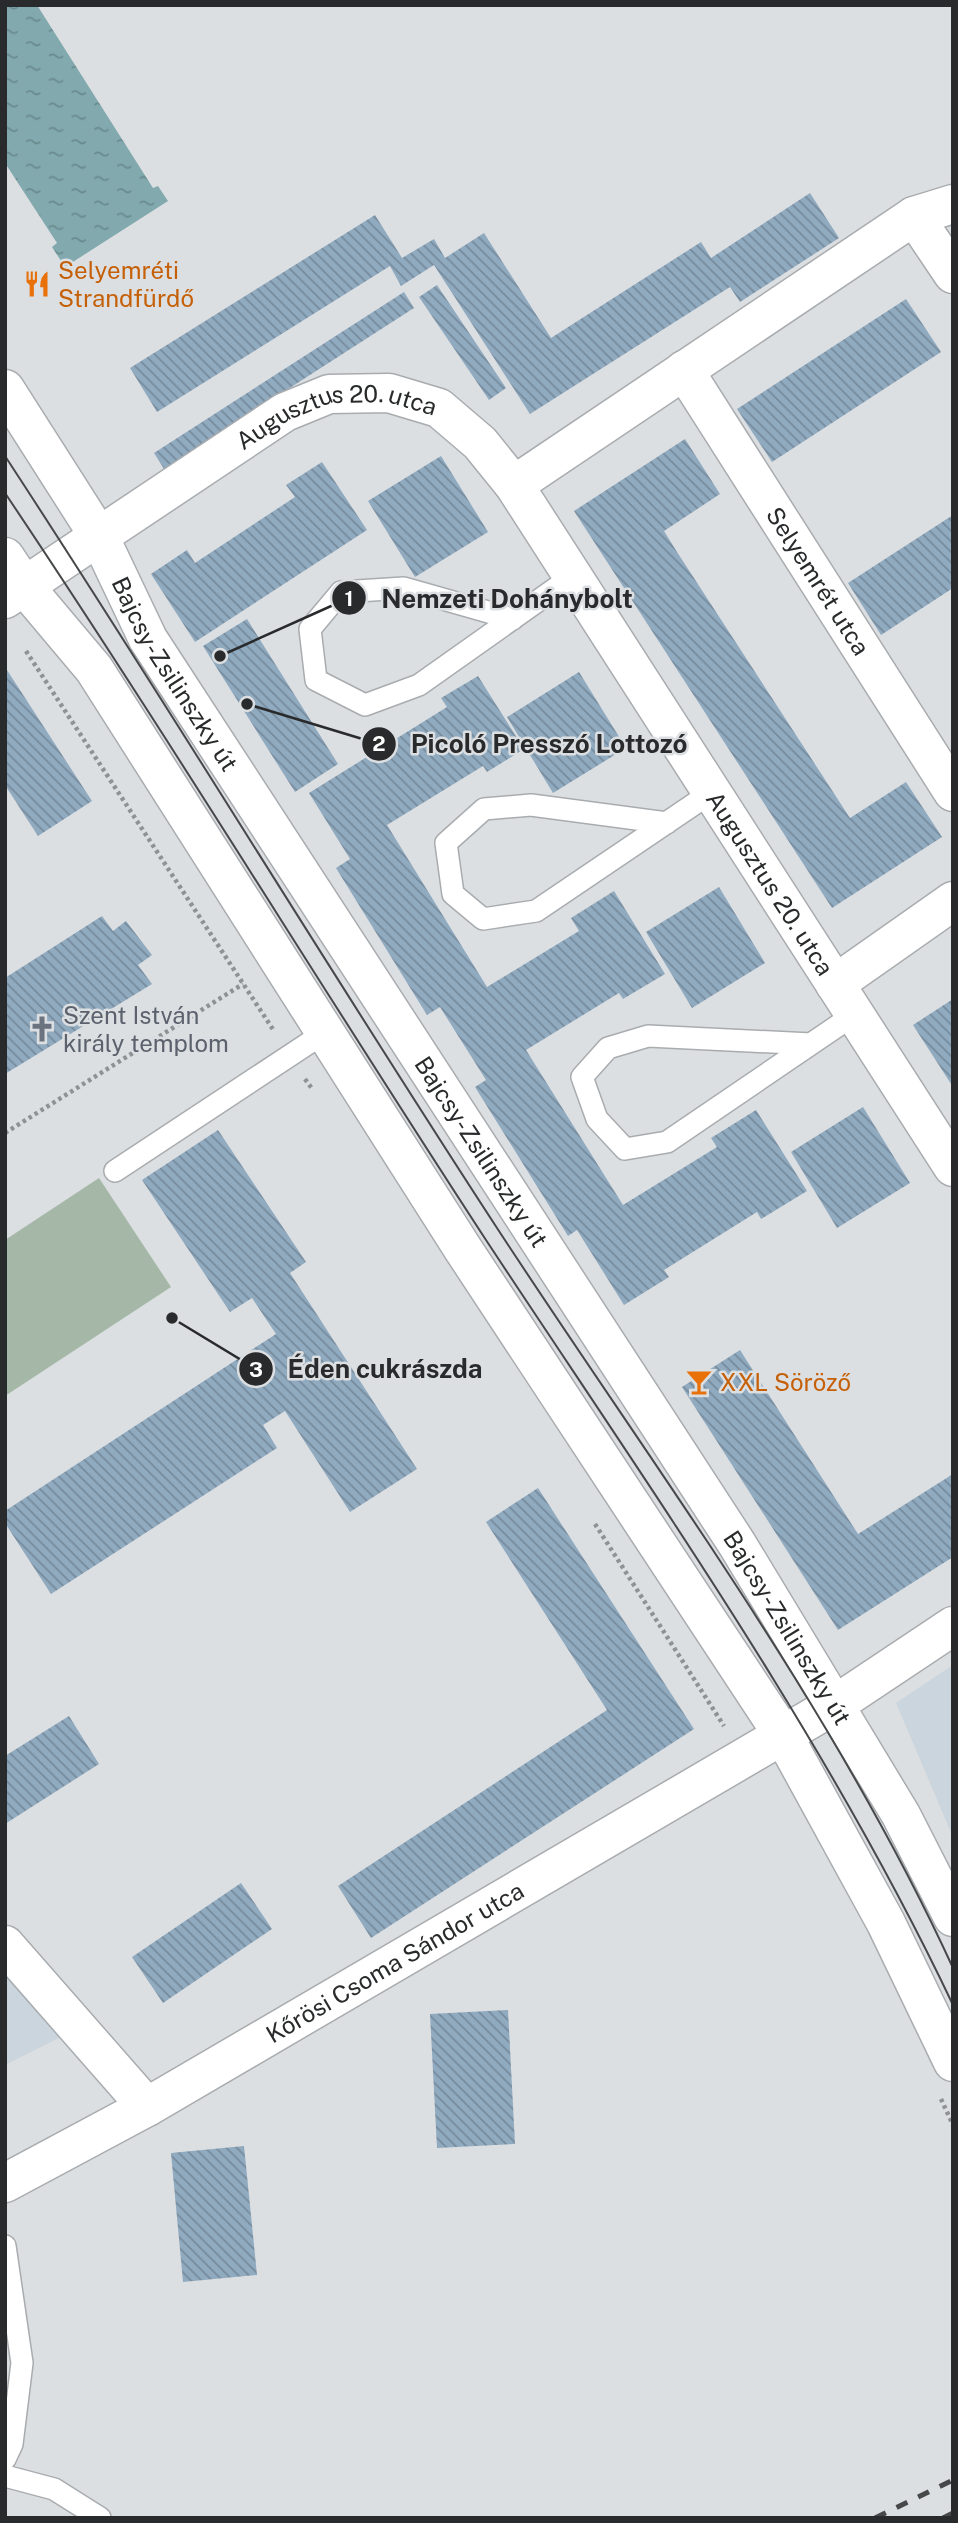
<svg xmlns="http://www.w3.org/2000/svg" width="958" height="2523" font-family="'Public Sans',sans-serif">
<style>
.built{fill:#cbd5dd}
.grass{fill:#a5b8a8}
.water{fill:url(#water-ripples)}
.building{fill:url(#building-back-hatch)}
.lines{fill:none;stroke-linecap:round;stroke-linejoin:round}
.service-casing{stroke:#a9acaf;stroke-width:24}
.minor-casing{stroke:#a9acaf;stroke-width:41}
.tertiary-casing{stroke:#a9acaf;stroke-width:41}
.path{stroke:#8f9294;stroke-width:4.5;stroke-dasharray:3.5 3.5;stroke-linecap:butt}
.service{stroke:#fff;stroke-width:21}
.minor{stroke:#fff;stroke-width:38}
.tertiary{stroke:#fff;stroke-width:38}
.tram{stroke:#464849;stroke-width:2}
.rail{stroke:#464849;stroke-width:5;stroke-dasharray:12 12;stroke-linecap:butt}
.labels{text-anchor:middle;dominant-baseline:central;stroke-width:5;stroke-linejoin:round;paint-order:stroke}
.food-label{font-size:24px;fill:#c56008;stroke:#dcdfe2;text-anchor:start}
.street-label{font-size:24px;fill:#282a2b;stroke:#dcdfe2}
.worship-label{font-size:24px;fill:#5b616d;stroke:#dcdfe2;text-anchor:start}
.leader{fill:none;stroke:#282a2b;stroke-width:2.5}
.callout-dot{fill:#282a2b;stroke:#dcdfe2;stroke-width:2.5}
.mark-label{font-size:21px;text-anchor:middle;font-weight:bold;fill:#fff}
.callout-label{font-size:26px;text-anchor:middle;font-weight:bold;fill:#282a2b;stroke:#dcdfe2;stroke-width:5;stroke-linejoin:round;paint-order:stroke}
</style>
<defs>
<pattern id="water-ripples" width="26" height="14" patternUnits="userSpaceOnUse" patternTransform="scale(1.75)"><rect width="26" height="14" fill="#81a9ae"/><path d="M2 4q2-2 4 0t4 0M15 11q2-2 4 0t4 0" fill="none" stroke="#6a8a8e"/></pattern>
<pattern id="building-back-hatch" width="6" height="6" patternUnits="userSpaceOnUse" patternTransform="scale(1.75)"><rect width="6" height="6" fill="#90aac0"/><path d="M-1 5l2 2M0 0l6 6M5-1l2 2" fill="none" stroke="#768b9c"/></pattern>
</defs>
<rect width="100%" height="100%" fill="#dcdfe2"/>
<!-- built -->
<g class="built">
<path d="M 953,1665 L 953,1837 L 896,1703 Z"/>
<path d="M 5,1972 L 63,2036 L 5,2065 Z"/>
</g>
<!-- grass -->
<path class="grass" d="M 99,1178 L 171,1287 L 5,1396 L 5,1240 Z"/>
<!-- water -->
<path class="water" d="M 5,5 L 37,5 L 153,188 L 158,186 L 168,201 L 65,267 L 52,247 L 57,243 L 5,163 Z"/>
<!-- building -->
<g class="building">
<path d="M 810,193 L 839,238 L 740,302 L 730,287 L 530,414 L 434,265 L 401,286 L 390,266 L 157,412 L 130,368 L 375,215 L 402,258 L 434,239 L 445,258 L 484,233 L 551,338 L 701,242 L 711,258 Z"/>
<path d="M 437,285 L 506,388 L 489,400 L 419,297 Z"/>
<path d="M 404,292 L 414,308 L 164,469 L 154,453 Z"/>
<path d="M 906,299 L 941,352 L 772,462 L 737,409 Z"/>
<path d="M 685,439 L 720,494 L 664,531 L 677,552 L 850,818 L 906,782 L 942,837 L 832,908 L 574,511 Z"/>
<path d="M 441,456 L 488,532 L 415,577 L 368,501 Z"/>
<path d="M 322,462 L 367,530 L 195,642 L 151,574 L 187,550 L 195,563 L 295,497 L 286,485 Z"/>
<path d="M 953,515 L 953,588 L 881,635 L 848,583 Z"/>
<path d="M 247,619 L 338,764 L 295,792 L 203,646 Z"/>
<path d="M 5,667 L 92,801 L 38,836 L 5,785 Z"/>
<path d="M 579,672 L 626,748 L 553,793 L 507,717 Z"/>
<path d="M 478,676 L 524,749 L 487,772 L 483,766 L 387,825 L 487,987 L 579,931 L 571,918 L 614,891 L 665,974 L 623,999 L 619,993 L 526,1050 L 623,1205 L 717,1147 L 711,1138 L 756,1110 L 807,1191 L 761,1219 L 757,1212 L 664,1270 L 669,1277 L 624,1305 L 577,1230 L 568,1236 L 475,1087 L 486,1080 L 440,1007 L 427,1015 L 336,868 L 350,859 L 309,793 L 447,707 L 441,698 Z"/>
<path d="M 719,887 L 765,963 L 692,1008 L 646,932 Z"/>
<path d="M 102,916 L 113,931 L 126,921 L 152,955 L 138,965 L 152,984 L 5,1074 L 5,978 Z"/>
<path d="M 953,999 L 953,1087 L 913,1025 Z"/>
<path d="M 863,1107 L 910,1183 L 837,1228 L 791,1152 Z"/>
<path d="M 218,1130 L 306,1262 L 290,1273 L 417,1469 L 350,1512 L 285,1411 L 263,1425 L 277,1448 L 51,1594 L 5,1523 L 5,1511 L 276,1334 L 252,1298 L 230,1312 L 142,1180 Z"/>
<path d="M 740,1350 L 858,1534 L 953,1474 L 953,1557 L 838,1630 L 682,1387 Z"/>
<path d="M 538,1488 L 694,1729 L 371,1938 L 338,1886 L 607,1710 L 486,1522 Z"/>
<path d="M 69,1716 L 99,1764 L 5,1824 L 5,1756 Z"/>
<path d="M 241,1883 L 272,1929 L 163,2003 L 132,1957 Z"/>
<path d="M 508,2010 L 515,2144 L 437,2148 L 430,2014 Z"/>
<path d="M 244,2146 L 257,2275 L 183,2282 L 171,2153 Z"/>
</g>
<g class="lines">
<!-- service casing -->
<g class="service-casing">
<g id="service">
<path d="M 513,619 L 404,588 L 341,592 L 310,629 L 316,680 L 365,705 L 419,685 L 573,576"/>
<path d="M 667,823 L 531,805 L 484,809 L 446,843 L 453,894 L 483,919 L 536,911 L 712,792"/>
<path d="M 811,1044 L 648,1036 L 608,1048 L 582,1077 L 597,1119 L 625,1149 L 667,1142 L 855,1014"/>
<path d="M 115,1171 L 324,1033"/>
<path d="M 5,2246 L 22,2363 L 12,2444 L 5,2459"/>
<path d="M 5,2476 L 54,2489 L 100,2518"/>
</g>
</g>
<!-- minor casing -->
<g class="minor-casing">
<g id="minor">
<path d="M 914,216 L 953,274"/>
<path id="s1" d="M 684,370 L 953,792"/>
<path d="M 514,485 L 914,216 L 953,204"/>
<path id="s2" d="M 5,599 L 285,412 L 329,394 L 389,393 L 439,408 L 480,443 L 514,485 L 953,1167"/>
<path d="M 835,984 L 953,901"/>
<path d="M 5,1945 L 147,2107"/>
<path id="s3" d="M 5,2183 L 147,2107 L 836,1704 L 953,1626"/>
</g>
</g>
<!-- tertiary casing -->
<g class="tertiary-casing">
<g id="tertiary">
<path id="s4" d="M 5,389 L 100,538 L 148,639 L 737,1544 L 901,1815 L 953,1917"/>
<path d="M 5,557 L 25,587 L 94,669 L 463,1249 L 783,1735 L 886,1923 L 953,2062"/>
</g>
</g>
<!-- path -->
<g class="path">
<path d="M 26,651 L 274,1031"/>
<path d="M 305,1079 L 313,1090"/>
<path d="M 5,1133 L 243,984"/>
<path d="M 595,1524 L 724,1726"/>
<path d="M 941,2099 L 953,2125"/>
</g>
<!-- service -->
<use href="#service" class="service"/>
<!-- minor -->
<use href="#minor" class="minor"/>
<!-- tertiary -->
<use href="#tertiary" class="tertiary"/>
<!-- tram -->
<g class="tram">
<path d="M 5,456 C 172,711 330,972 497,1228 C 655,1470 832,1704 953,1968"/>
<path d="M 5,493 C 170,739 324,992 486,1240 C 650,1489 825,1735 953,2005"/>
</g>
<!-- rail -->
<g class="rail">
<path d="M 875,2518 L 953,2480"/>
<path d="M 943,2518 L 953,2513"/>
</g>
</g>
<!-- icons -->
<defs>
<g id="restaurant-bare" transform="scale(2.1)"><path d="M-5-6h1v4h1v-4h1v4h1v-4h1v5L-1.5 .5V6h-2V.5L-5-1ZM5-6V6H3V1.5H1.5Q1.5-4 5-6Z" fill="#e8710a" stroke="#dcdfe2" stroke-width="2.5" paint-order="stroke"/></g>
<g id="church-bare" transform="scale(2.1)"><path d="M-1.2-6h2.4v3.5h3.3v2.4h-3.3V6h-2.4V-.1h-3.3v-2.4h3.3Z" fill="#6b7280" stroke="#dcdfe2" stroke-width="2.5" paint-order="stroke"/></g>
<g id="bar-bare" transform="scale(2.1)"><path d="M-6-5H6L.8 .8V4.5H3.5V6h-7V4.5H-.8V.8Z" fill="#e8710a" stroke="#dcdfe2" stroke-width="2.5" paint-order="stroke"/></g>
</defs>
<g fill-rule="evenodd">
<use href="#restaurant-bare" x="37" y="284"/>
<use href="#church-bare" x="42" y="1029"/>
<use href="#bar-bare" x="699" y="1382"/>
</g>
<g class="labels">
<!-- food labels -->
<g class="food-label">
<text x="58" y="270">Selyemréti<tspan x="58" dy="28">Strandfürdő</tspan></text>
<text x="720" y="1382">XXL Söröző</text>
</g>
<!-- street labels -->
<g class="street-label">
<text stroke="none"><textPath href="#s2" startOffset="387">Augusztus 20. utca</textPath></text>
<text stroke="none"><textPath href="#s1" startOffset="250">Selyemrét utca</textPath></text>
<text stroke="none"><textPath href="#s4" startOffset="332">Bajcsy-Zsilinszky út</textPath></text>
<text stroke="none"><textPath href="#s2" startOffset="1078">Augusztus 20. utca</textPath></text>
<text stroke="none"><textPath href="#s4" startOffset="900">Bajcsy-Zsilinszky út</textPath></text>
<text stroke="none"><textPath href="#s4" startOffset="1466">Bajcsy-Zsilinszky út</textPath></text>
<text stroke="none"><textPath href="#s3" startOffset="448">Kőrösi Csoma Sándor utca</textPath></text>
</g>
<!-- worship labels -->
<g class="worship-label">
<text x="63" y="1015">Szent István<tspan x="63" dy="28">király templom</tspan></text>
</g>
</g>
<!-- callouts -->
<path class="leader" d="M220 656L349 598M247 704L379 744M172 1318L256 1369"/>
<g class="callout-dot">
<circle cx="220" cy="656" r="7"/>
<circle cx="247" cy="704" r="7"/>
<circle cx="172" cy="1318" r="7"/>
<circle cx="349" cy="598" r="18"/>
<circle cx="379" cy="744" r="18"/>
<circle cx="256" cy="1369" r="18"/>
</g>
<g class="mark-label">
<text x="349" y="606">1</text>
<text x="379" y="751">2</text>
<text x="256" y="1377">3</text>
</g>
<g class="callout-label">
<text x="507" y="608">Nemzeti Dohánybolt</text>
<text x="549" y="753">Picoló Presszó Lottozó</text>
<text x="385" y="1378">Éden cukrászda</text>
</g>
<!-- border -->
<rect width="958" height="2523" fill="none" stroke="#282a2b" stroke-width="14"/>
</svg>
